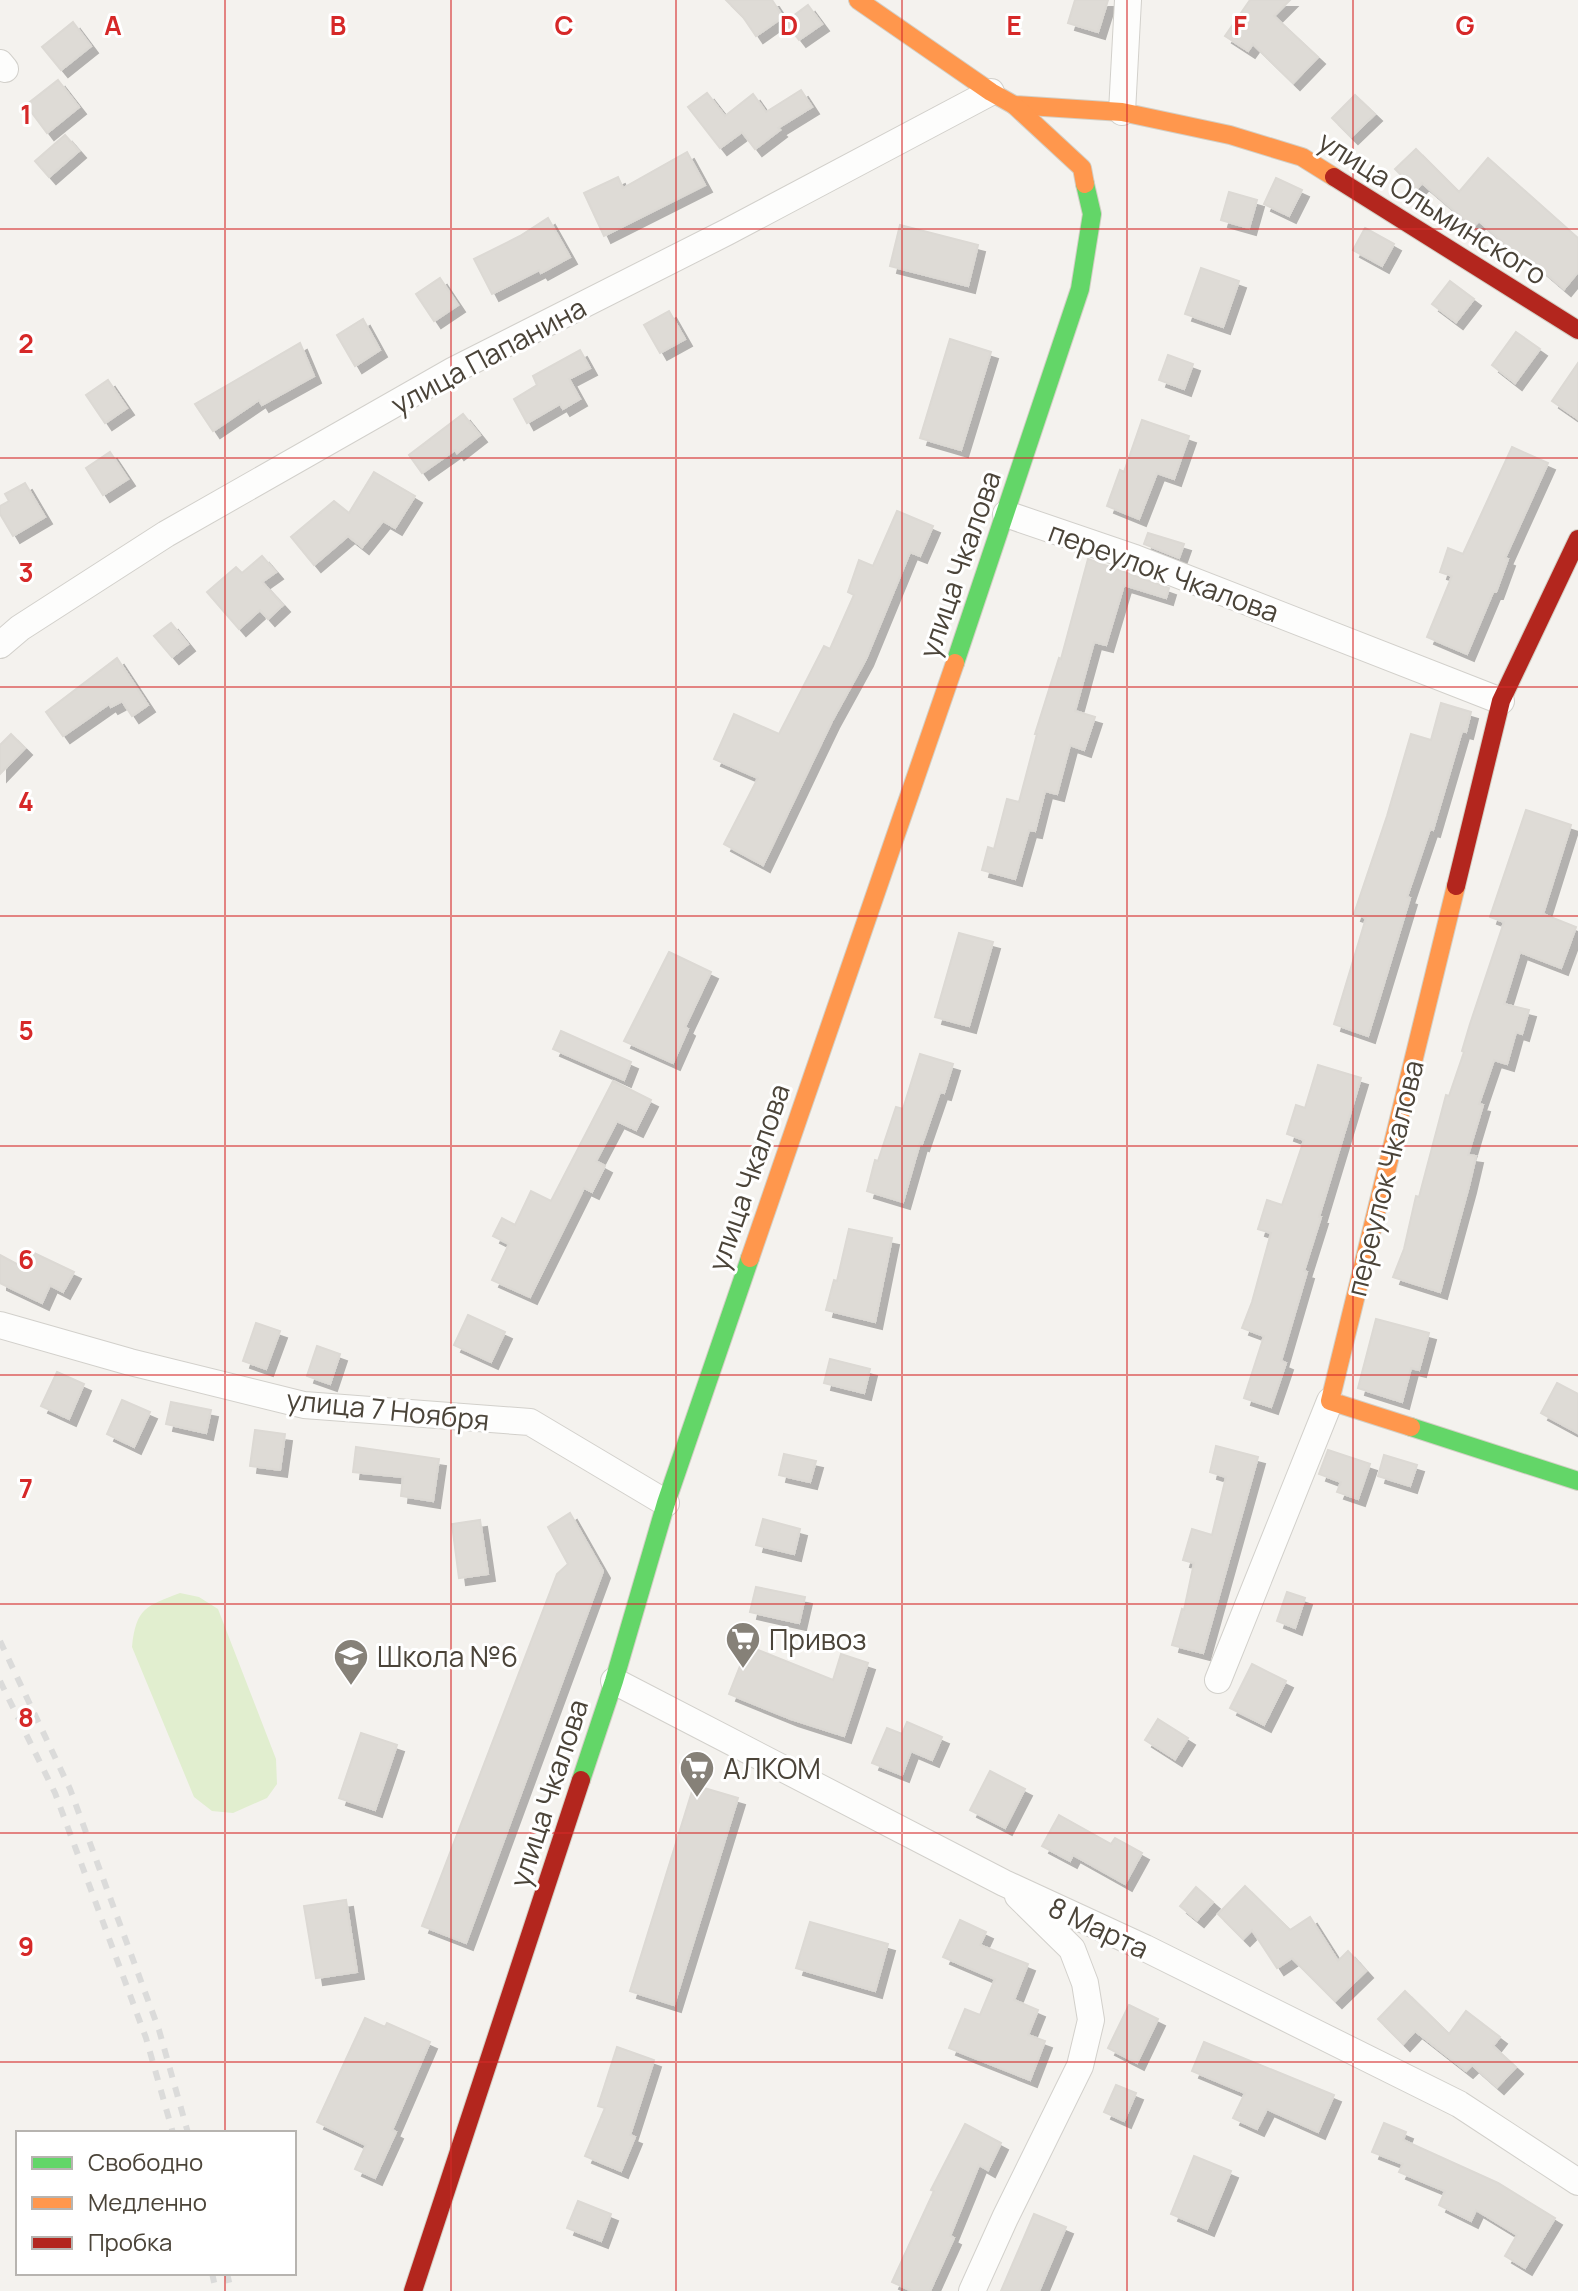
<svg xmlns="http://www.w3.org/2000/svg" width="1578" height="2291" font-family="Manrope,sans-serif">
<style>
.green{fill:#e1eecf}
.building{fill:#dedbd6;stroke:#dcd9d4;stroke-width:2;filter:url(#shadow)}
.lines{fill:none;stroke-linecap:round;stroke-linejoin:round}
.street-casing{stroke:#d2d0cb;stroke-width:28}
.fast-casing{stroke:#d3cfc5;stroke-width:20}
.slow-casing{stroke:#d3cfc5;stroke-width:20}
.jam-casing{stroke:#d3cfc5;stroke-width:20}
.street{stroke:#fdfdfc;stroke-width:26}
.fast{stroke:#63d668;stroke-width:18}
.slow{stroke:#ff974d;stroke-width:18}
.jam{stroke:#b3261e;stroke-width:18}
.rail{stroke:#dbdbda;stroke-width:6;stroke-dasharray:10 10;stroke-linecap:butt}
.grid{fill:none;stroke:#d62828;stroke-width:2;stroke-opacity:0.55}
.labels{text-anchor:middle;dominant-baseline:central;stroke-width:6;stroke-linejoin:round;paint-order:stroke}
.street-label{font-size:28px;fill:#4b4439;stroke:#fff}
.poi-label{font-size:28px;fill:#4b4439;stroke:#fff;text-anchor:start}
.grid-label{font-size:26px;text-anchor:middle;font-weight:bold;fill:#d62828;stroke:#fff;stroke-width:6;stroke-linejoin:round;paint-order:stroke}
</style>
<defs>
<filter id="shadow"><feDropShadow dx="7" dy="7" stdDeviation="0" flood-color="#0004"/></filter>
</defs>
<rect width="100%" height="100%" fill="#f4f2ee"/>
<!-- green -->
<path class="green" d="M 180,1593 L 199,1597 L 218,1609 L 276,1759 L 277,1784 L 267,1798 L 233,1813 L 212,1811 L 194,1797 L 132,1647 C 136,1608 146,1606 180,1593 Z"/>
<!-- building -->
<g class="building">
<path d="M 726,0 L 772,0 L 783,17 L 756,36 L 743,17 Z"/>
<path d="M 1075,0 L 1108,0 L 1098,32 L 1068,23 Z"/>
<path d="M 1250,0 L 1290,0 L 1274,16 L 1318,57 L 1293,83 L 1253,44 L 1248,51 L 1225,36 Z"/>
<path d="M 808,5 L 822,24 L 799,40 L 785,22 Z"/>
<path d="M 73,22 L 91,46 L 61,70 L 42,47 Z"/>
<path d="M 58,80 L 79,107 L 47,133 L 26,105 Z"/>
<path d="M 801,90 L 812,107 L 778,128 L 780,130 L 755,149 L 742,132 L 720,148 L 688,107 L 707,93 L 725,116 L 753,94 L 766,112 Z"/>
<path d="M 1355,95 L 1375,114 L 1351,137 L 1332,118 Z"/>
<path d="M 65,135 L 79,151 L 49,177 L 35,161 Z"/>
<path d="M 1416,149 L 1459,192 L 1488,158 L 1578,238 L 1578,272 L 1564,289 L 1529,259 L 1526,263 L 1479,221 L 1473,227 L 1422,183 L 1416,190 L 1395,169 Z"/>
<path d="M 687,152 L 705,185 L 604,236 L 584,193 L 618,177 L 623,188 Z"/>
<path d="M 1276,178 L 1302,190 L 1289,216 L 1264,204 Z"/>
<path d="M 1229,192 L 1257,200 L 1249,228 L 1221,220 Z"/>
<path d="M 548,218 L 570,257 L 541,273 L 539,270 L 492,294 L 474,259 L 520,236 Z"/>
<path d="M 900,225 L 978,245 L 968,286 L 890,266 Z"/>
<path d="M 1365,228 L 1394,244 L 1382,266 L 1353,250 Z"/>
<path d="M 1201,268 L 1239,281 L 1223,327 L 1185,314 Z"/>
<path d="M 440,278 L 458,305 L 434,321 L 416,294 Z"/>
<path d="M 1450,281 L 1474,299 L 1456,322 L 1432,304 Z"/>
<path d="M 669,311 L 685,339 L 660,353 L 644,325 Z"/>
<path d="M 363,319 L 380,350 L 355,366 L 337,335 Z"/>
<path d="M 1516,332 L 1540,349 L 1515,383 L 1492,365 Z"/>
<path d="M 950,339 L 991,352 L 961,450 L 920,438 Z"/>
<path d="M 300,343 L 314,376 L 262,405 L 259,400 L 213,431 L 195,404 Z"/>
<path d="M 580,350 L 590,368 L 569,379 L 580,399 L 563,409 L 560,404 L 527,423 L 514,399 L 537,385 L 533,376 Z"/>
<path d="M 1168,355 L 1193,364 L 1184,389 L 1159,380 Z"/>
<path d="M 1578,363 L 1578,419 L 1552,401 Z"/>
<path d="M 108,380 L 127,408 L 105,423 L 86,395 Z"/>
<path d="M 463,414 L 480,435 L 457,453 L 455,450 L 422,473 L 409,455 Z"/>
<path d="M 1142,420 L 1189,436 L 1174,479 L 1157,473 L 1139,519 L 1107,506 L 1120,470 L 1124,472 Z"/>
<path d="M 1512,447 L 1548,463 L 1505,558 L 1508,559 L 1496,592 L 1493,592 L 1467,654 L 1427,637 L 1452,576 L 1440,572 L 1448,548 L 1463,554 Z"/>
<path d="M 110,452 L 128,479 L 103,495 L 86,468 Z"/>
<path d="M 374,472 L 415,496 L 395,528 L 383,521 L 362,547 L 348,536 L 314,565 L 291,537 L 334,501 L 349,513 Z"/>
<path d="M 25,483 L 45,517 L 13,536 L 0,514 L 0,506 L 9,501 L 5,494 Z"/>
<path d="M 897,511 L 933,526 L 920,556 L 910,552 L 866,659 L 832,721 L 763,865 L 724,844 L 758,778 L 714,759 L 734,714 L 779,734 L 824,646 L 830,649 L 854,595 L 848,592 L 859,560 L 873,566 Z"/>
<path d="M 1148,533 L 1184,544 L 1179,558 L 1144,544 Z"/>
<path d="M 262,556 L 276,572 L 262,582 L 283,605 L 268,619 L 260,610 L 239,629 L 207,592 L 236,567 L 242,573 Z"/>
<path d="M 1088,559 L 1169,588 L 1166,598 L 1124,585 L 1106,645 L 1094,642 L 1075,711 L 1095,717 L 1084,750 L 1070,745 L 1057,794 L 1045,791 L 1035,831 L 1029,830 L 1015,879 L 982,870 L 988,847 L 994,849 L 1007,799 L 1019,802 L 1037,734 L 1035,734 L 1059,658 L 1061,659 Z"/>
<path d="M 171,623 L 188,644 L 172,657 L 154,636 Z"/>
<path d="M 117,658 L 148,705 L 132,716 L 122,701 L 111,707 L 109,704 L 63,736 L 46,712 Z"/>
<path d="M 1441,703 L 1471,712 L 1466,732 L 1462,731 L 1433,830 L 1430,829 L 1407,897 L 1410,898 L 1368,1036 L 1334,1024 L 1366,918 L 1354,914 L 1387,816 L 1411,734 L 1431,740 Z"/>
<path d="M 11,734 L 25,748 L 0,774 L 0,745 Z"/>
<path d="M 1526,810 L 1571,825 L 1543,914 L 1576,927 L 1561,968 L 1520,952 L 1504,1004 L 1529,1010 L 1522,1034 L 1516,1032 L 1507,1064 L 1494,1060 L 1479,1104 L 1483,1105 L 1468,1155 L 1476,1156 L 1469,1186 L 1440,1292 L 1393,1277 L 1404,1249 L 1416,1196 L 1419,1197 L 1446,1095 L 1449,1096 L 1464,1052 L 1462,1051 L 1470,1024 L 1504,922 L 1490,917 Z"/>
<path d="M 959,933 L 993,942 L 969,1026 L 935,1017 Z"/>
<path d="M 669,952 L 711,972 L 685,1027 L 688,1029 L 673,1063 L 624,1041 Z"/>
<path d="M 561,1031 L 631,1062 L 624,1080 L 553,1049 Z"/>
<path d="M 920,1054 L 953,1064 L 944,1093 L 940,1092 L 922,1144 L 920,1143 L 903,1202 L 867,1191 L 875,1160 L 878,1161 L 896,1107 L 903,1109 Z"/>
<path d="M 1318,1065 L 1361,1078 L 1319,1217 L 1321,1217 L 1304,1271 L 1307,1272 L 1281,1361 L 1286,1363 L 1271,1407 L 1244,1398 L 1264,1336 L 1242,1328 L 1252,1302 L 1271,1233 L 1258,1229 L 1267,1200 L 1282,1205 L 1304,1140 L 1287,1134 L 1296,1105 L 1305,1108 Z"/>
<path d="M 613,1081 L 651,1100 L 636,1130 L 617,1121 L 596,1161 L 605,1166 L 592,1192 L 584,1188 L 530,1297 L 492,1280 L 509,1244 L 493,1236 L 502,1218 L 515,1225 L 531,1191 L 551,1201 Z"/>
<path d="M 849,1229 L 892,1238 L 875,1322 L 826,1310 L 834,1280 L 837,1281 Z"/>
<path d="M 34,1253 L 74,1272 L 63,1292 L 50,1285 L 42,1303 L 0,1283 L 0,1255 L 26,1269 Z"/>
<path d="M 468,1315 L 505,1332 L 491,1362 L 454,1345 Z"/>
<path d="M 1376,1319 L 1429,1333 L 1419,1370 L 1411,1368 L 1402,1402 L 1358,1388 Z"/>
<path d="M 256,1323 L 280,1331 L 266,1369 L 243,1361 Z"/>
<path d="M 317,1346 L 340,1354 L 330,1384 L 307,1376 Z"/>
<path d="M 830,1359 L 870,1369 L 864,1393 L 824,1383 Z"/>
<path d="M 57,1372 L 84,1384 L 69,1419 L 41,1406 Z"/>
<path d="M 1557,1383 L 1578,1394 L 1578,1433 L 1541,1413 Z"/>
<path d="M 122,1400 L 150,1412 L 134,1447 L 107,1434 Z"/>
<path d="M 171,1402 L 211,1410 L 206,1433 L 166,1424 Z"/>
<path d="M 255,1430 L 285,1434 L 280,1470 L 250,1466 Z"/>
<path d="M 1216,1446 L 1258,1457 L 1203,1653 L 1172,1645 L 1182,1609 L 1184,1610 L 1194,1563 L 1183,1560 L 1192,1529 L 1212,1535 L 1226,1477 L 1210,1472 Z"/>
<path d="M 356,1447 L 439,1459 L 433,1501 L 401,1496 L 403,1477 L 353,1472 Z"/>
<path d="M 1328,1450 L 1370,1464 L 1358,1499 L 1337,1492 L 1341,1482 L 1319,1474 Z"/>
<path d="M 784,1454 L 816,1461 L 810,1482 L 779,1475 Z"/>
<path d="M 1384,1455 L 1417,1465 L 1410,1486 L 1378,1476 Z"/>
<path d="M 570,1513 L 603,1571 L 466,1943 L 422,1926 L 557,1574 L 568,1564 L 548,1527 Z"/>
<path d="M 763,1519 L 800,1529 L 794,1554 L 756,1545 Z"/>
<path d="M 480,1520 L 488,1574 L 459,1578 L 452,1524 Z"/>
<path d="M 756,1587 L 805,1597 L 799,1623 L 750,1612 Z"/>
<path d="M 1287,1592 L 1305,1598 L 1295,1628 L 1277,1621 Z"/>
<path d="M 748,1646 L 833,1680 L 841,1654 L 868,1663 L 844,1736 L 791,1719 L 729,1694 Z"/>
<path d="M 1252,1664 L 1286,1681 L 1264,1725 L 1230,1708 Z"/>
<path d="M 1158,1719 L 1188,1738 L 1175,1759 L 1145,1740 Z"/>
<path d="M 907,1722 L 942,1737 L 932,1760 L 911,1751 L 902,1775 L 872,1763 L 887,1728 L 902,1734 Z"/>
<path d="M 361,1733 L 397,1745 L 375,1810 L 339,1798 Z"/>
<path d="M 990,1771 L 1025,1789 L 1005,1828 L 970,1810 Z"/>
<path d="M 694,1785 L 738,1798 L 674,2005 L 630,1991 Z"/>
<path d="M 1059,1815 L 1111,1844 L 1115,1838 L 1142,1853 L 1125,1884 L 1073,1855 L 1070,1861 L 1042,1846 Z"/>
<path d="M 1245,1886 L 1290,1930 L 1310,1917 L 1338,1961 L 1348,1951 L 1366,1971 L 1335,2001 L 1292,1958 L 1277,1968 L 1252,1930 L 1243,1939 L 1218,1914 Z"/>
<path d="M 1196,1887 L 1213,1902 L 1197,1920 L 1180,1906 Z"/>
<path d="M 346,1900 L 357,1972 L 316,1978 L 304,1906 Z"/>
<path d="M 960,1920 L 986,1932 L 980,1945 L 1028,1964 L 1014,2000 L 1038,2010 L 1028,2035 L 1045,2041 L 1030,2080 L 949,2048 L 965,2009 L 980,2015 L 995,1979 L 943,1957 Z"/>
<path d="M 810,1922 L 888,1944 L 875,1991 L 796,1968 Z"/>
<path d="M 1405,1991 L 1449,2034 L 1466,2011 L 1500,2037 L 1493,2046 L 1516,2067 L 1497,2087 L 1472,2065 L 1466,2071 L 1415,2031 L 1403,2044 L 1378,2019 Z"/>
<path d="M 1129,2005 L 1158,2019 L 1137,2063 L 1108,2048 Z"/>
<path d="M 365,2018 L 385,2027 L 387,2023 L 430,2042 L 392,2130 L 396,2132 L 375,2178 L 355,2169 L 366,2145 L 317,2122 Z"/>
<path d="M 1204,2042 L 1334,2095 L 1318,2132 L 1267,2109 L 1257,2129 L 1233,2118 L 1245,2093 L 1192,2071 Z"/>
<path d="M 617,2047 L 654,2060 L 630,2135 L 635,2137 L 621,2171 L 585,2156 L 605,2108 L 598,2106 Z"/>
<path d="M 1116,2085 L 1136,2093 L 1124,2121 L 1104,2112 Z"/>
<path d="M 1384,2123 L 1406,2132 L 1403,2140 L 1498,2183 L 1555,2218 L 1525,2268 L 1505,2256 L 1517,2235 L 1476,2210 L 1471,2221 L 1439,2205 L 1445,2191 L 1399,2172 L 1403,2164 L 1372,2152 Z"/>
<path d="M 965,2124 L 1001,2143 L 988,2170 L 979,2165 L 950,2236 L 954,2238 L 930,2291 L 912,2291 L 892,2282 L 934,2191 L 931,2190 Z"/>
<path d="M 1194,2156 L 1231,2171 L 1207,2229 L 1171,2214 Z"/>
<path d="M 578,2201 L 611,2214 L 601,2241 L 567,2228 Z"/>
<path d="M 1034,2214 L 1066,2227 L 1039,2291 L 1001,2291 Z"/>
</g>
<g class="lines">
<!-- street casing -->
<g class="street-casing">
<g id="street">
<path d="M 0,63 L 5,69"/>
<path d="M 1122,112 L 1128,0"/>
<path d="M 1006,514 L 1135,558 L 1501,701"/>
<path d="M 0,645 L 20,628 L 166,534 L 454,370 L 727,232 L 991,92"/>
<path d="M 0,1325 L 130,1362 L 304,1405 L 530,1422 L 666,1503"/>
<path d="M 1218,1680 L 1330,1401"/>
<path d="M 614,1681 L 1004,1883 L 1145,1948 L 1459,2104 L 1578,2182"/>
<path d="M 972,2291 L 1005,2218 L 1080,2066 L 1091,2020 L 1085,1983 L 1072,1949 L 1018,1896"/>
</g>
</g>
<!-- fast casing -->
<g class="fast-casing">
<g id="fast">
<path d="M 955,663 L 1080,289 L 1092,214 L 1085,184"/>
<path d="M 1411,1427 L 1578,1481"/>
<path d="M 581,1780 L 614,1681 L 666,1503 L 750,1258"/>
</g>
</g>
<!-- slow casing -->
<g class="slow-casing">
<g id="slow">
<path d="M 858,0 L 991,92 L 1014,105 L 1122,112 L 1230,135 L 1302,157 L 1334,177"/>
<path d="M 1014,105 L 1082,168 L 1085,184"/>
<path d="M 750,1258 L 955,663"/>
<path d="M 1411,1427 L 1330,1401 L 1456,886"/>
</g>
</g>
<!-- jam casing -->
<g class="jam-casing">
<g id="jam">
<path d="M 1334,177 L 1578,330"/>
<path d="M 1456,886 L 1501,701 L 1578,539"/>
<path d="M 413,2291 L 581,1780"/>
</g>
</g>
<!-- street -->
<use href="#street" class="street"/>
<!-- fast -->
<use href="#fast" class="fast"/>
<!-- slow -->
<use href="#slow" class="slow"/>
<!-- jam -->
<use href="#jam" class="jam"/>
<!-- rail -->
<g class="rail">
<path d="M 0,1641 L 70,1789 L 159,2030 L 188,2133"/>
<path d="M 0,1681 L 55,1793 L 146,2038 L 173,2133"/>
<path d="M 212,2273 L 216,2291"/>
<path d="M 227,2273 L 231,2291"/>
</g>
</g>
<!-- grid -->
<path class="grid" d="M 225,0 L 225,2133M 451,0 L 451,2291M 676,0 L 676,2291M 902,0 L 902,2291M 1127,0 L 1127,2291M 1353,0 L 1353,2291M 0,229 L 1578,229M 0,458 L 1578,458M 0,687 L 1578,687M 0,916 L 1578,916M 0,1146 L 1578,1146M 0,1375 L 1578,1375M 0,1604 L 1578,1604M 0,1833 L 1578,1833M 0,2062 L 1578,2062M 225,2273 L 225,2291"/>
<!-- icons -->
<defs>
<g id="supermarket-pin" transform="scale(1.8)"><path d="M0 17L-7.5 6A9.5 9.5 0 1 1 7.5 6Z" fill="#868178" stroke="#fff"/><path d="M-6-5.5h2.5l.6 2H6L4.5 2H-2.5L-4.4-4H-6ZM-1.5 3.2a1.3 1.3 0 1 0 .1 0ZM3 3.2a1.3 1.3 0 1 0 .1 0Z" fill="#fff"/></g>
<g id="school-pin" transform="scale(1.8)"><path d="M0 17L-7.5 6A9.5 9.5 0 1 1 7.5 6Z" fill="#868178" stroke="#fff"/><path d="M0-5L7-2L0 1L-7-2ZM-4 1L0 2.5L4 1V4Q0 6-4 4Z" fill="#fff"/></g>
</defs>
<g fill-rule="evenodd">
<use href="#supermarket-pin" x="743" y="1639"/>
<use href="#school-pin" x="351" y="1656"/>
<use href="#supermarket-pin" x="697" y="1768"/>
</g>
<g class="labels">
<!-- street labels -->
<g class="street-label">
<text transform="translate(1433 207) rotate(32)">улица Ольминского</text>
<text transform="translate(488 355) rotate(-28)">улица Папанина</text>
<text transform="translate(959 564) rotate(-71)">улица Чкалова</text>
<text transform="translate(1164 571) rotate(20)">переулок Чкалова</text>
<text transform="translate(748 1177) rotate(-71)">улица Чкалова</text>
<text transform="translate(1384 1178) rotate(-76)">переулок Чкалова</text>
<text transform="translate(388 1409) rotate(6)">улица 7 Ноября</text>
<text transform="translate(548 1793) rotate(-72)">улица Чкалова</text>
<text transform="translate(1099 1927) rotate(25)">8 Марта</text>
</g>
<!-- poi labels -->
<g class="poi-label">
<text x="769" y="1639">Привоз</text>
<text x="377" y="1656">Школа №6</text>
<text x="723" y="1768">АЛКОМ</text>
</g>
</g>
<g class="grid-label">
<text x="113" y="35">A</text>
<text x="338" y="35">B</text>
<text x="564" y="35">C</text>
<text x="789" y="35">D</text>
<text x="1014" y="35">E</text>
<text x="1240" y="35">F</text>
<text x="1465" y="35">G</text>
<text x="26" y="124">1</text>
<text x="26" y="353">2</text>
<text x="26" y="582">3</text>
<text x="26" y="811">4</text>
<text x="26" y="1040">5</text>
<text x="26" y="1269">6</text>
<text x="26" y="1498">7</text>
<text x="26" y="1727">8</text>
<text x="26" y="1956">9</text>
</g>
<!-- legend -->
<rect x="16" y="2131" width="280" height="144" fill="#ffffff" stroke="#b7b4b0" stroke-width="2"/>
<rect x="32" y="2157" width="40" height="12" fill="#63d668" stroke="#b7b4b0" stroke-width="2"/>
<text x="88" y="2171" font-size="24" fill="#4b4439">Свободно</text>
<rect x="32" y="2197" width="40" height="12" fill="#ff974d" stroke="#b7b4b0" stroke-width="2"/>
<text x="88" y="2211" font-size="24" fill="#4b4439">Медленно</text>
<rect x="32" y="2237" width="40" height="12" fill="#b3261e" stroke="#b7b4b0" stroke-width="2"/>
<text x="88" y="2251" font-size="24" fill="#4b4439">Пробка</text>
</svg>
